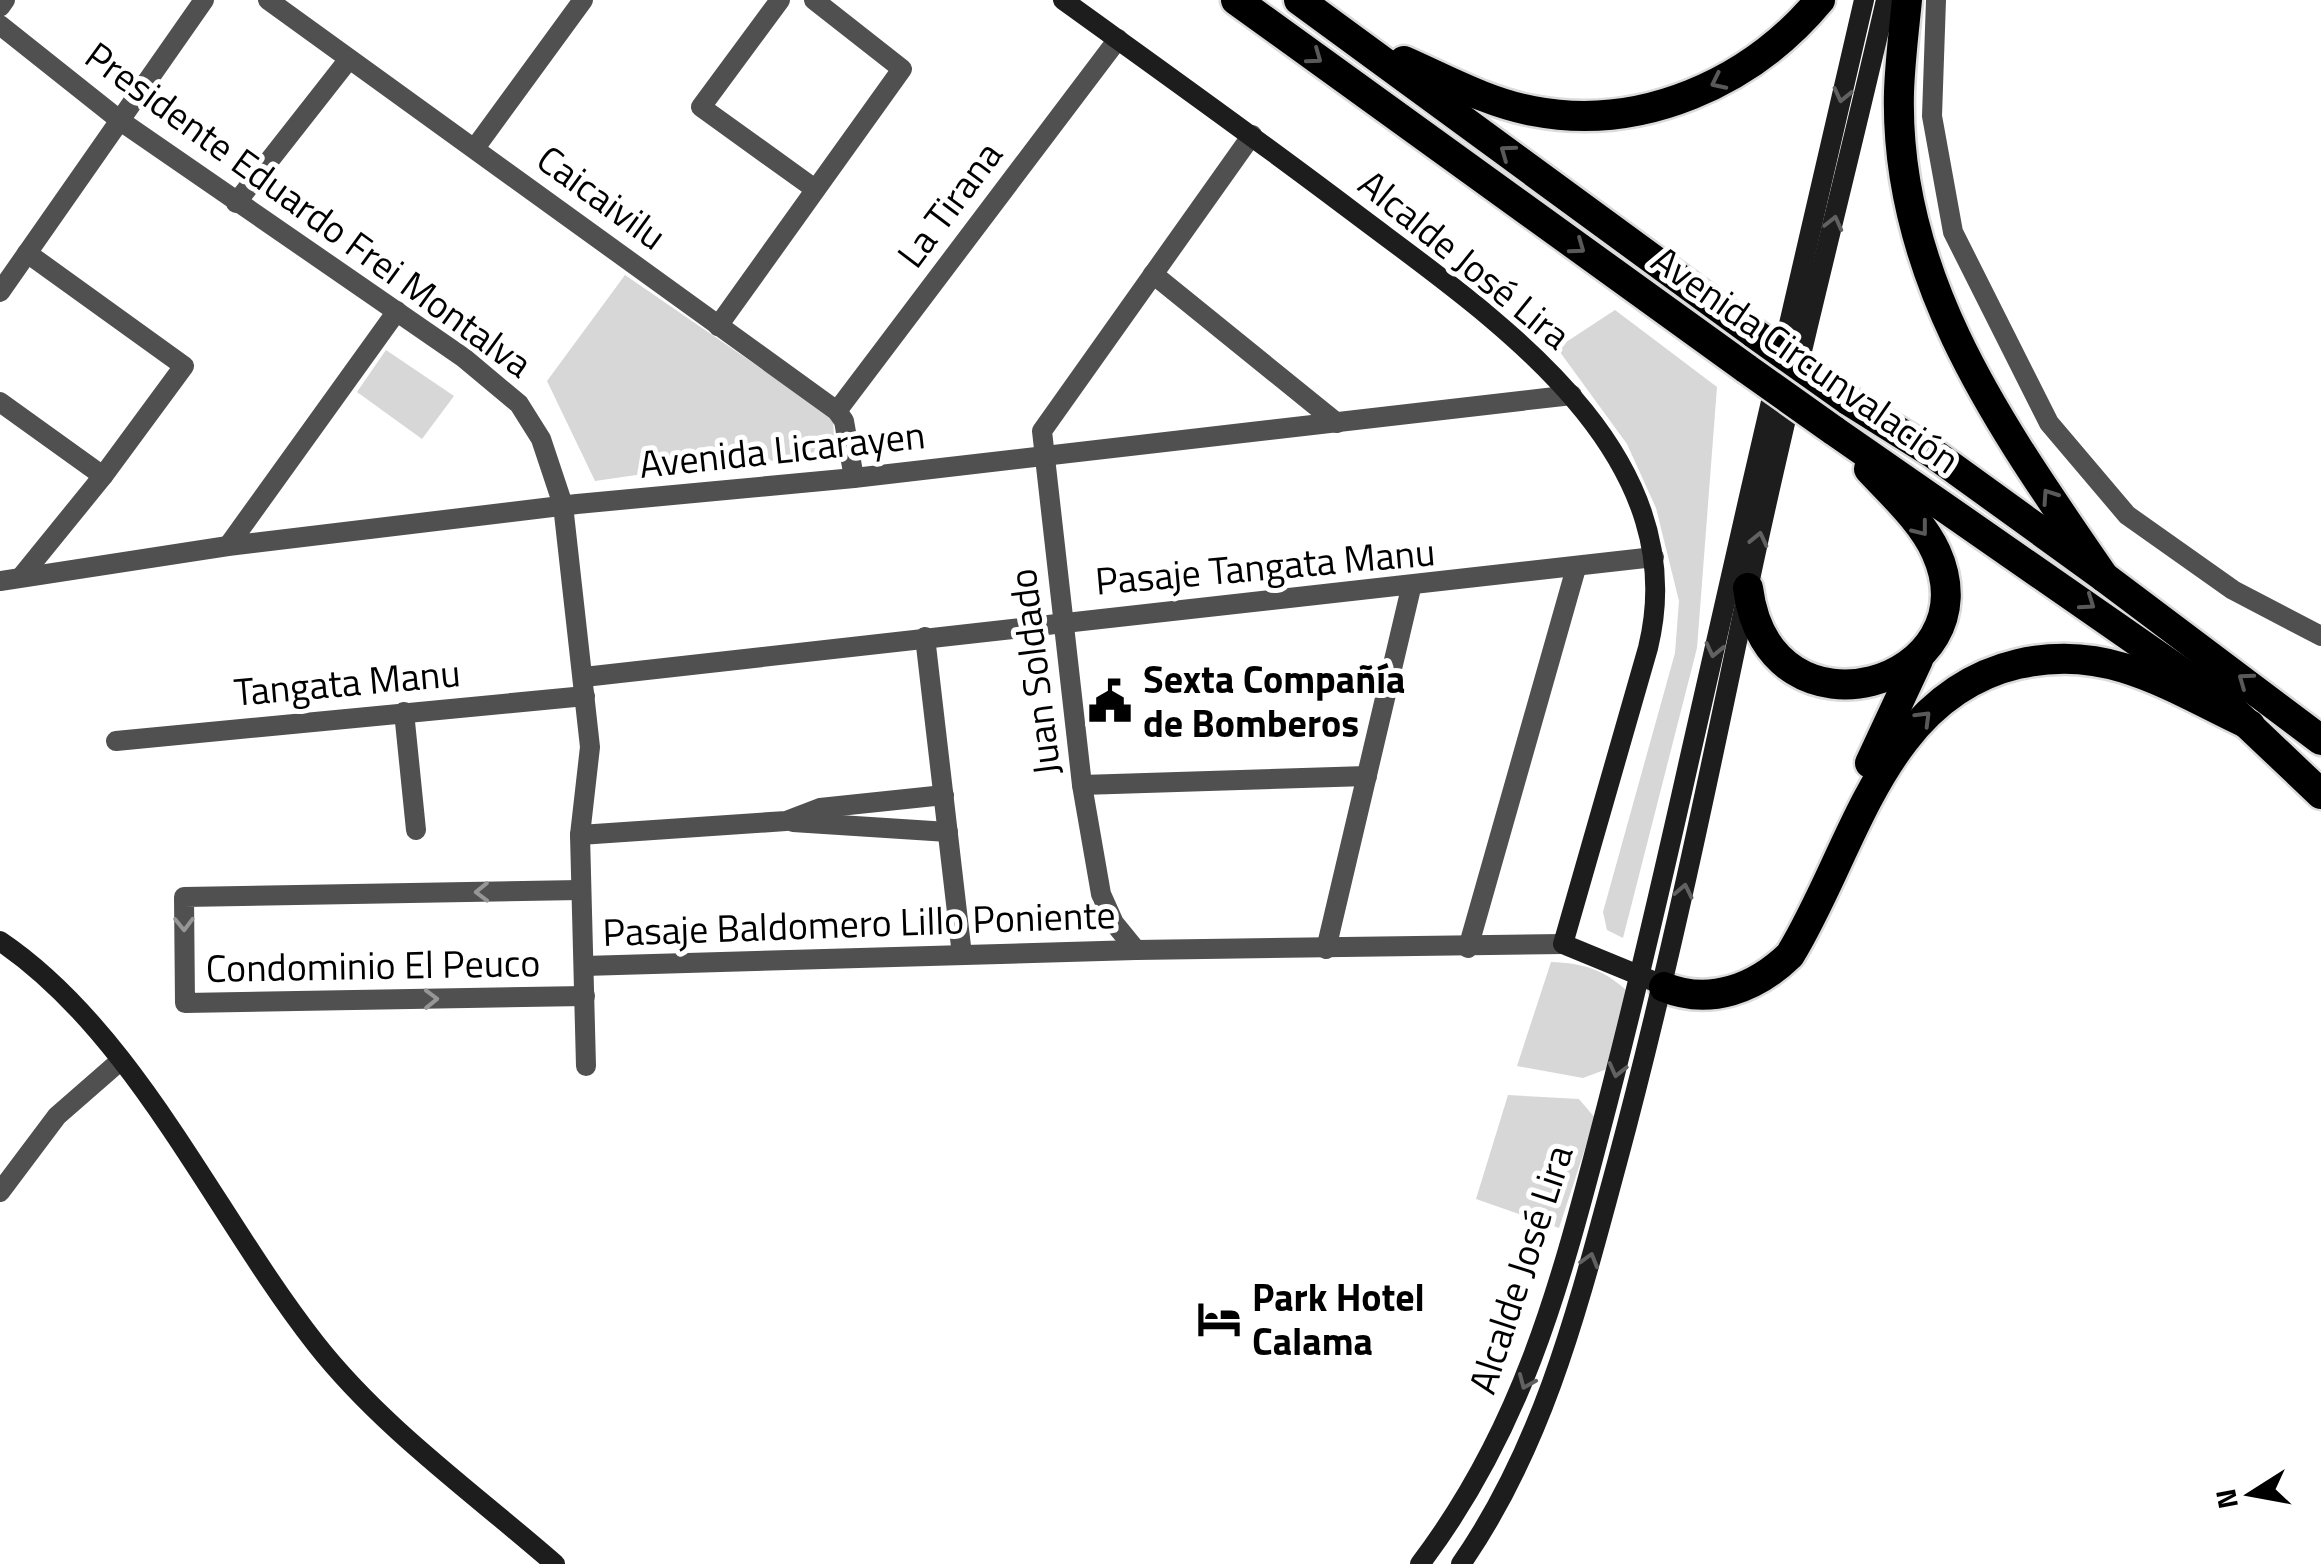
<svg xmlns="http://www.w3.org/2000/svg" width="2321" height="1564" font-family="'Titillium Web',sans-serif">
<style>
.green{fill:#d7d7d7}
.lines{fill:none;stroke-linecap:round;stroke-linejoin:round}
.highway-casing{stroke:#dbdbdb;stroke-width:35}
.street{stroke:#505050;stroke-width:20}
.secondary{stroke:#1d1d1d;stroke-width:20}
.highway{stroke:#000;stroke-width:30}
.highway-bridge-casing{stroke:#dbdbdb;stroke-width:35;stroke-linecap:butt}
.highway-bridge{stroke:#000;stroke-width:30}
.oneway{stroke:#595959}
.oneway2{stroke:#616161}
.oneway3{stroke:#969696}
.labels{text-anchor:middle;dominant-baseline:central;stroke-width:10;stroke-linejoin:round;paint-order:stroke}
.street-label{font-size:38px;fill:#000;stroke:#fff}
.poi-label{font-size:38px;font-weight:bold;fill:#000;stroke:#fff;text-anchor:start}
</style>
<rect width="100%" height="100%" fill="#fff"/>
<!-- green -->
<g class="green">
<path d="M 625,275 L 833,418 L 835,459 L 726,462 L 595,481 L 547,381 Z"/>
<path d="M 1615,310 L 1717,387 L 1697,648 L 1623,938 L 1607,930 L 1603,912 L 1675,653 L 1679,601 L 1656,508 L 1627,444 L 1557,348 Z"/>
<path d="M 386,350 L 454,396 L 422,439 L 357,392 Z"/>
<path d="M 1551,962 C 1584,963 1605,970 1629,993 L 1607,1069 L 1583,1078 L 1517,1066 Z"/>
<path d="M 1508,1095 L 1579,1099 L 1595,1118 L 1559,1228 L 1476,1199 Z"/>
</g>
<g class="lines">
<!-- highway casing -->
<g class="highway-casing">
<g id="highway">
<path d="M 1236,0 L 1747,369"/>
<path d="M 1299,0 L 1755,334"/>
<path d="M 1907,0 C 1904,30 1900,61 1899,92 C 1894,280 2003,429 2104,577"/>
<path d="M 1404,61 C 1445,79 1488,103 1533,111 C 1641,132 1751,83 1820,0"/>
<path d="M 1848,400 L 1934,454 L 2104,577 L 2321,740"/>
<path d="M 1833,430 L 2223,701 L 2321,794"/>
<path d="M 1748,588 C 1769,753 1995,683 1936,552 C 1922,521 1892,494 1869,469"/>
<path d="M 1870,763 L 1918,660"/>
<path d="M 1664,987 C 1710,1006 1756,988 1790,955 C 1854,851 1881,696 2018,664 C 2053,656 2089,657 2124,668 C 2167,681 2209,706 2250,725"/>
</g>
</g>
<!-- street -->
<g class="street">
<path d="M 268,0 L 837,411 L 844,421 L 854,478"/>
<path d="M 780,0 L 701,107 L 815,189"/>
<path d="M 1936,0 L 1932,116 L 1953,232 L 2049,423 L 2127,515 L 2233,590 L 2321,636"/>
<path d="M 0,7 L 5,0"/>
<path d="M 0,25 L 122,122 L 464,358 L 519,404 L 541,439 L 563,505 L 590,747 L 580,835 L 586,1066"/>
<path d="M 1252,135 L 1042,431 L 1082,785 L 1101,894 L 1114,923 L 1136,950 L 1563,944"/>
<path d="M 475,148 L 583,0"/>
<path d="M 236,203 L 349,59"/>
<path d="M 1153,274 L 1337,423"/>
<path d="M 0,292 L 204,0"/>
<path d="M 718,326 L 902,69 L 814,0"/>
<path d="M 0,402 L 103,476"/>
<path d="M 837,411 L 1118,39"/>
<path d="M 228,546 L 397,311"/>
<path d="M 21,577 L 103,476 L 184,366 L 27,253"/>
<path d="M 0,581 L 228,546 L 577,504 L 854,478 L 1572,395"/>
<path d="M 925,637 L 962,955"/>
<path d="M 584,677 L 1654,557"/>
<path d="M 404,712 L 416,830"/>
<path d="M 116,741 L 585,696"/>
<path d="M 1082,785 L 1367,776"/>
<path d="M 793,822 L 948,832"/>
<path d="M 580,835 L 786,821 L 820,808 L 944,795"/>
<path d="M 580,890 L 184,897 L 185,1003 L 585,996"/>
<path d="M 1468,948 L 1576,568"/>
<path d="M 1326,949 L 1411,588"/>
<path d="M 584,966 L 1136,950"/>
<path d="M 0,1192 L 57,1116 L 120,1061"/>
</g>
<!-- secondary -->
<g class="secondary">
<path d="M 1063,0 C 1160,70 1257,139 1352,211 C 1488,314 1697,449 1648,648 L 1563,944 L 1653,981"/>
<path d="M 0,941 C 135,1032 216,1217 316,1344 C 382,1428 475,1494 555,1564"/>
<path d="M 1420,1564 C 1520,1432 1558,1293 1599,1136 C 1632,1011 1661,886 1689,761 C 1746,507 1805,254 1864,0"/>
<path d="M 1461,1564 C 1545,1443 1579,1303 1617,1163 C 1668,973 1708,781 1748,589 C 1789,392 1841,196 1886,0"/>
</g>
<!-- highway -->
<use href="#highway" class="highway"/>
<!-- highway-bridge casing -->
<g class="highway-bridge-casing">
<g id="highway-bridge">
<path d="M 1755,334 L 1848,400"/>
<path d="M 1747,369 L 1833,430"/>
</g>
</g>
<!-- highway-bridge -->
<use href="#highway-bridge" class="highway-bridge"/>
</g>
<!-- one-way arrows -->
<defs><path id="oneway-chevron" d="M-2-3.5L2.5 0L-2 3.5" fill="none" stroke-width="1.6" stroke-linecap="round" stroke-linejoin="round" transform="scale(2.5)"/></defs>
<g class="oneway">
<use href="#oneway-chevron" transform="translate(1315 57) rotate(36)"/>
<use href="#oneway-chevron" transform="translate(1718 82) rotate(154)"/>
<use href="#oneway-chevron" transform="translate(1507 152) rotate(-144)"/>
<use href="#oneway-chevron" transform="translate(1578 247) rotate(36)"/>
<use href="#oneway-chevron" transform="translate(2049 496) rotate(-124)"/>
<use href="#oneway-chevron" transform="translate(1921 529) rotate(52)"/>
<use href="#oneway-chevron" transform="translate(2088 603) rotate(35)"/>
<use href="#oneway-chevron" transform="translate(2245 680) rotate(-144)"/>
<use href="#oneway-chevron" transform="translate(1924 718) rotate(-45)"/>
</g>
<g class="oneway2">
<use href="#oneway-chevron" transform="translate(1842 95) rotate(103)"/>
<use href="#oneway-chevron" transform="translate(1834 223) rotate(-76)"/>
<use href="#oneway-chevron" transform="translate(1759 539) rotate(-77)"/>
<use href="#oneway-chevron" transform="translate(1714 650) rotate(103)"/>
<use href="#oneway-chevron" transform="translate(1684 891) rotate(-78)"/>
<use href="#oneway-chevron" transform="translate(1617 1070) rotate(104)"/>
<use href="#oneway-chevron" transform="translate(1590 1260) rotate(-74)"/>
<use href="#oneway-chevron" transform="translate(1526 1382) rotate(113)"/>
</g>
<g class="oneway3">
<use href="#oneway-chevron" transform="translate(482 892) rotate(179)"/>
<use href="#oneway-chevron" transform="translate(184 924) rotate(89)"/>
<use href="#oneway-chevron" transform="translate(431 999) rotate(-1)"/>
</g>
<!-- icons -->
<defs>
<g id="civic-bare" transform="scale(3.45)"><path d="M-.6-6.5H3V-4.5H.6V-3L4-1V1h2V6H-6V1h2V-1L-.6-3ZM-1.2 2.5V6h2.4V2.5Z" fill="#000" stroke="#fff" stroke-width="2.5" paint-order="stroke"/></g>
<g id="hotel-bare" transform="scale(3.45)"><path d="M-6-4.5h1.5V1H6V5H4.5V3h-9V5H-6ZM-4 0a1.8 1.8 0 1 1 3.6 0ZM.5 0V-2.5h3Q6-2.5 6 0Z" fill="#000" stroke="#fff" stroke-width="2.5" paint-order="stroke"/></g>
</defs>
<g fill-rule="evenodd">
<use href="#civic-bare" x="1110" y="701"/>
<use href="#hotel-bare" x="1219" y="1319"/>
</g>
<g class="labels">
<!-- street labels -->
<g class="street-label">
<text transform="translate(602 197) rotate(36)">Caicaivilu</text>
<text transform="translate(949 204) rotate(-53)">La Tirana</text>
<text transform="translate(309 209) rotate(36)">Presidente Eduardo Frei Montalva</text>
<text transform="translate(1465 259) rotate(39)">Alcalde José Lira</text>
<text transform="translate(1806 359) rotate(35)">Avenida Circunvalación</text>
<text transform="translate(782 449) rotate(-6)">Avenida Licarayen</text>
<text transform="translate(1265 566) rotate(-5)">Pasaje Tangata Manu</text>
<text transform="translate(1034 672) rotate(-97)">Juan Soldado</text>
<text transform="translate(347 682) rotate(-5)">Tangata Manu</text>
<text transform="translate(859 923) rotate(-2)">Pasaje Baldomero Lillo Poniente</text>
<text transform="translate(373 965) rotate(-1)">Condominio El Peuco</text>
<text transform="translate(1520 1269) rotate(-72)">Alcalde José Lira</text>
</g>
<!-- poi labels -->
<g class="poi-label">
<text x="1143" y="679">Sexta Compañía<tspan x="1143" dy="44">de Bomberos</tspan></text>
<text x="1252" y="1297">Park Hotel<tspan x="1252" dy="44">Calama</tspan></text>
</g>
</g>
<!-- north arrow -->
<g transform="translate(2251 1494) rotate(259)" stroke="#ffffff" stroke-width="8" paint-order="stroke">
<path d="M0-8L18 38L0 25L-18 38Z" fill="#000000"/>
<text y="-15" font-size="28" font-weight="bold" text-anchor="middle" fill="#000000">N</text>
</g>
</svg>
